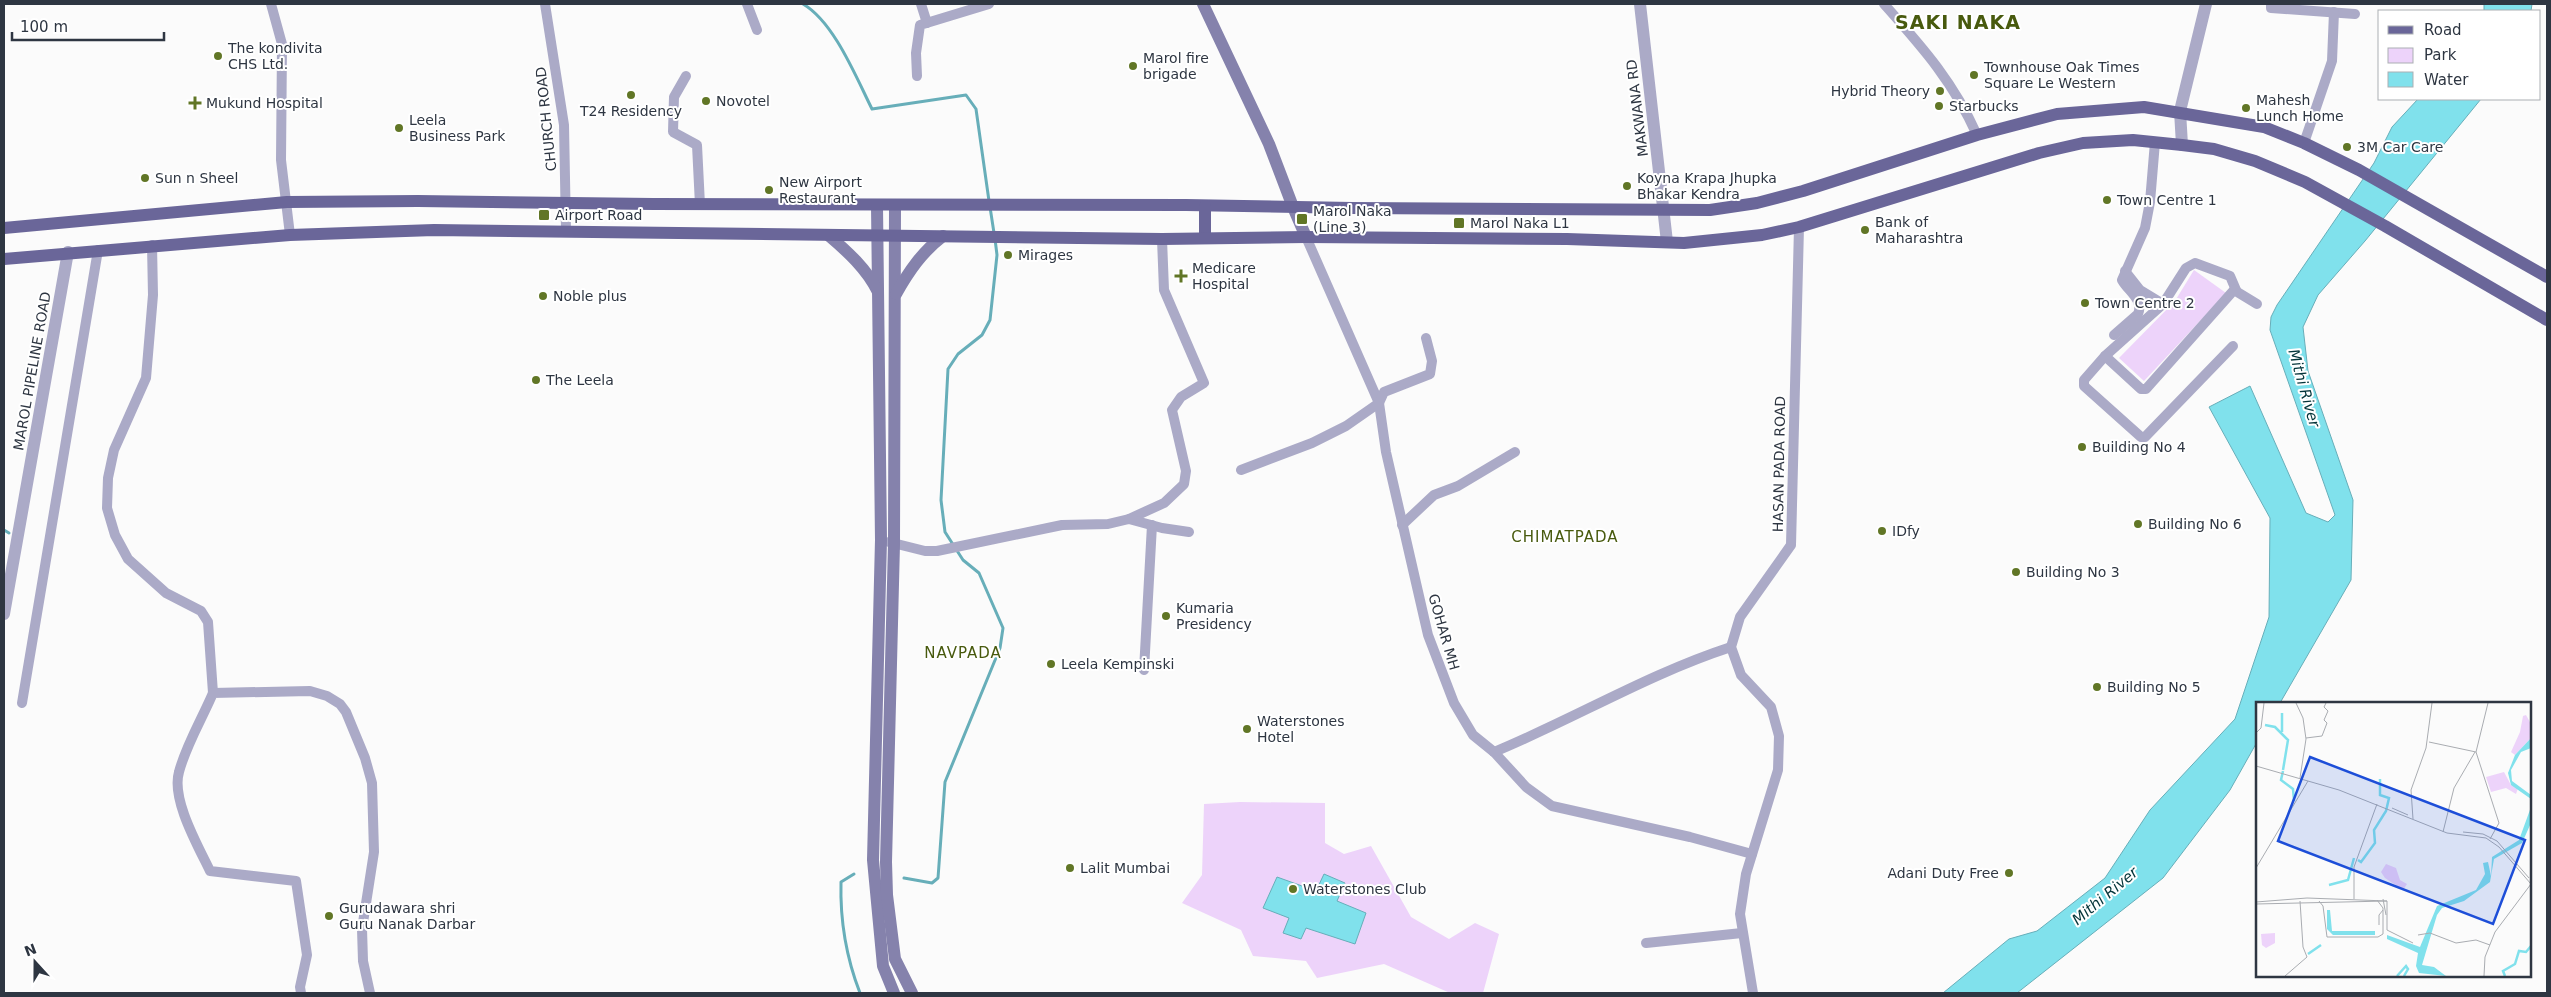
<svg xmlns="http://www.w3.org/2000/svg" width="2551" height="997" font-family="'DejaVu Sans',sans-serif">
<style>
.green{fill:#edd3fa}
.water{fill:#80e1ec;stroke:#67aeb9}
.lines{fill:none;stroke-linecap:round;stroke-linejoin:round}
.stream{stroke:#67aeb9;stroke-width:3}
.minor{stroke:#abaac7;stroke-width:10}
.tertiary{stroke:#abaac7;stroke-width:12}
.secondary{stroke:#8582ac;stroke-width:12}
.primary{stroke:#6a6699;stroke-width:12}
.poi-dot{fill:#617626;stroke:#fff;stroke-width:2}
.labels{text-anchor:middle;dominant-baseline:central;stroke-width:4;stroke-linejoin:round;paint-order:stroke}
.poi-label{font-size:14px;fill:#2e3642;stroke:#fff;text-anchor:start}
.street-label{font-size:14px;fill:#2e3642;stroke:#fff}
.water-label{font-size:15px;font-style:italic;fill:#04353a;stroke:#fff}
.neighbourhood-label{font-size:15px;letter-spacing:1px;fill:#485a0e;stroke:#fff}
.district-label{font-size:19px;font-weight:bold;letter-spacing:1px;fill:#485a0e;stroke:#fff}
.inset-river{fill:none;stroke:#80e1ec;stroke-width:2.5}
.inset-road{fill:none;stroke:#a9acb1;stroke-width:1}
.view{fill:#1d4ed8;fill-opacity:0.15;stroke:#1d4ed8;stroke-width:2.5}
.inset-edge{fill:none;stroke:#2e3642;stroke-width:2.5}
</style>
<rect width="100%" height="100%" fill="#fbfbfb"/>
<!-- green -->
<g class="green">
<path d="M 2194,270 L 2226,293 L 2144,381 L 2119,358 L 2175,301 Z"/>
<path d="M 1240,802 L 1325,803 L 1325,843 L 1344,854 L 1371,846 L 1411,917 L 1449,939 L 1475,923 L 1499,934 L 1483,993 L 1450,993 L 1384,964 L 1317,978 L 1306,961 L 1253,956 L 1241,930 L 1182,903 L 1202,875 L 1204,804 Z"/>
</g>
<!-- water -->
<g class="water">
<path d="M 2484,4 L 2532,4 L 2531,11 L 2484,11 Z"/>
<path d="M 2418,99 L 2481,99 L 2365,241 L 2318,295 L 2303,327 L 2308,371 L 2353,500 L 2351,580 L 2280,703 L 2257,703 L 2257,742 L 2230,790 L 2163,878 L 2017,993 L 1943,993 L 2009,939 L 2037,931 L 2105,878 L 2150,810 L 2235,719 L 2269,617 L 2270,518 L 2209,407 L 2250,386 L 2306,513 L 2328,522 L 2335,515 L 2270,330 L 2271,317 L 2277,305 L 2374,163 L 2392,127 Z"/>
<path d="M 1324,874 L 1345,883 L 1337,901 L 1366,913 L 1355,944 L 1306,928 L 1301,939 L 1283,933 L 1289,918 L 1263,908 L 1277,877 L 1316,891 Z"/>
</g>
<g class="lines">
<!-- stream -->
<g class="stream">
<path d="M 803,4 C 834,22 856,77 872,109 L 966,95 L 976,109 L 989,201"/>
<path d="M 990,207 L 994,233"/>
<path d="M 4,530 L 9,533"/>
<path d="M 854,874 L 841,882 C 840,920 846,957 860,993"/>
<path d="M 904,878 L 932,883 L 938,878 L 945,782 L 1000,648 L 1003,628 L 979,573 L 963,560 L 945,532 L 941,500 L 948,369 L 958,354 L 982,335 L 990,320 L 997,255 L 995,239"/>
</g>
<!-- minor -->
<g class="minor">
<path d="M 271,4 L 282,44 L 281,160 L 290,235"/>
<path d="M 545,4 L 564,125 L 566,231"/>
<path d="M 747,4 L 757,30"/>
<path d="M 921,4 L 927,23"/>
<path d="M 1884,4 C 1922,47 1953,81 1977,135"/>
<path d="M 2271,4 L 2271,8 L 2355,14"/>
<path d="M 686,76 L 674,97 L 673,132 L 697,145 L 700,205"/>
<path d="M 917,76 L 916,53 L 920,25 L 989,4"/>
<path d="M 2304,143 L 2332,61 L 2334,12"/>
<path d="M 1306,237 L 1379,403 L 1386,452 L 1428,635 L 1454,703 L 1473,735 L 1494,752 L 1526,787 L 1552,806 L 1690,837 L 1752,854"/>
<path d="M 152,245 L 153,295 L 146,378 L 114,450 L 108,478 L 107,508 L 115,535 L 128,559 L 166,593 L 201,611 L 208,622 L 213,693"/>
<path d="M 2125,271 L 2140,290 L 2163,304 L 2186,268 L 2195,263 L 2230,276 L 2236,290"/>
<path d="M 2163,304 L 2105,356 L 2084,380 L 2084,386 L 2141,437 L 2145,437 L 2233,346"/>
<path d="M 2114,335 L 2138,314 C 2144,300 2128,291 2122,280 L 2145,228 L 2150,202 L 2155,142"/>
<path d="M 2105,356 L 2141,389 L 2146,389 L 2234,290 L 2257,304"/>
<path d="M 1241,470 L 1312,443 L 1346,426 L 1379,403 L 1384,392 L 1430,374 L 1432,361 L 1426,338"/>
<path d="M 1129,519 L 1164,503 L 1184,484 L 1186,471 L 1172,410 L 1181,397 L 1204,383 L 1164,290 L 1162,239"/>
<path d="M 1402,525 L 1434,495 L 1458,486 L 1515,452"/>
<path d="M 889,542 L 925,551 L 937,551 L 1062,525 L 1108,524 L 1129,519 L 1162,528 L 1189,532"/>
<path d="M 1144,670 L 1152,525"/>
<path d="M 22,703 L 98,250"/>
<path d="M 1494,752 C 1574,719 1648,674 1731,647"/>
<path d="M 1646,943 L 1742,933"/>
<path d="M 301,993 L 300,987 L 307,955 L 296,881 L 210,871 C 198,846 171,799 179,772 C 186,745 202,719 213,693 L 310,691 L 327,696 L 340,704 L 346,712 L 365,758 L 372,783 L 374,852 L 362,929 L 363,961 L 370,993"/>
<path d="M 1753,993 L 1740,914 L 1746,874 L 1778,770 L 1779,736 L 1771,707 L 1741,675 L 1731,647 L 1740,617 L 1791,545 L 1799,227"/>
</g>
<!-- tertiary -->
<g class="tertiary">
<path d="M 1640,4 L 1667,242"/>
<path d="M 2182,145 L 2180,111 L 2206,4"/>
<path d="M 4,614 L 68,252"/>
</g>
<!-- secondary -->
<g class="secondary">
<path d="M 1203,4 L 1269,144 L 1293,207 L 1306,237"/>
<path d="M 877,206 L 881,540 L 873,860 L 883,966 L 894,993"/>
<path d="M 895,206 L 894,544 L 886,862 L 887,895 L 895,959 L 912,993"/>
<path d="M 828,235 C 847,251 867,269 878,292"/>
<path d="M 896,294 C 909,271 922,252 943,236"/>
</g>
<!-- primary -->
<g class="primary">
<path d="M 4,228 L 287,202 L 418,201 L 653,204 L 1186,205 L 1352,208 L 1710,210 L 1757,203 L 1803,191 L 1977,135 L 2057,114 L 2144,107 L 2264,127 L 2304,143 L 2359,170 L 2547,277"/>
<path d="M 1205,237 L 1205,206"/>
<path d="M 4,259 L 290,235 L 434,230 L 1162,239 L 1306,237 L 1567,239 L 1684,243 L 1762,235 L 1799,227 L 2039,153 L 2083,143 L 2133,140 L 2182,145 L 2214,149 L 2255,161 L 2305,182 L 2385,226 L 2547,320"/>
</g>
</g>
<!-- markers -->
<g class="poi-dot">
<circle cx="218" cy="56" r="5"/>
<circle cx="1133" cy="66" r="5"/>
<circle cx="1974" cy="75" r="5"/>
<circle cx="1940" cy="91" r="5"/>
<circle cx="631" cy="95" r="5"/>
<circle cx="706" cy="101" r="5"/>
<path d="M192.5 95.5h5v5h5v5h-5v5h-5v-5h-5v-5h5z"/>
<circle cx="1939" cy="106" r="5"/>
<circle cx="2246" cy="108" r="5"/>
<circle cx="399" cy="128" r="5"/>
<circle cx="2347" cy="147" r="5"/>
<circle cx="145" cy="178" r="5"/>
<circle cx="1627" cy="186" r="5"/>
<circle cx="769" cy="190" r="5"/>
<circle cx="2107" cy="200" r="5"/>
<rect x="538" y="209" width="12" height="12" rx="2.5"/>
<rect x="1296" y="213" width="12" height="12" rx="2.5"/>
<rect x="1453" y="217" width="12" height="12" rx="2.5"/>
<circle cx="1865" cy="230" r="5"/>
<circle cx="1008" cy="255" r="5"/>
<path d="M1178.5 268.5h5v5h5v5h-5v5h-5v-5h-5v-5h5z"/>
<circle cx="543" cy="296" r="5"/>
<circle cx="2085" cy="303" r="5"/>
<circle cx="536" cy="380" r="5"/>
<circle cx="2082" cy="447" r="5"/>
<circle cx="2138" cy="524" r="5"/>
<circle cx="1882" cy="531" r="5"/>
<circle cx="2016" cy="572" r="5"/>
<circle cx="1166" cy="616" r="5"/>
<circle cx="1051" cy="664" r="5"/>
<circle cx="2097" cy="687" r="5"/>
<circle cx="1247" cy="729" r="5"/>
<circle cx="1070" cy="868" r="5"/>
<circle cx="2009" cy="873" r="5"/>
<circle cx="1293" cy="889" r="5"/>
<circle cx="329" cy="916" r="5"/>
</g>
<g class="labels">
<!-- poi labels -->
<g class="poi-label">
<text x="228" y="48">The kondivita<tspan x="228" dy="16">CHS Ltd.</tspan></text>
<text x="1143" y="58">Marol fire<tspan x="1143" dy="16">brigade</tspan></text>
<text x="1984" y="67">Townhouse Oak Times<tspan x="1984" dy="16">Square Le Western</tspan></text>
<text x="1930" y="91" text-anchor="end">Hybrid Theory</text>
<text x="2256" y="100">Mahesh<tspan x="2256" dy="16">Lunch Home</tspan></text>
<text x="716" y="101">Novotel</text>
<text x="206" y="103">Mukund Hospital</text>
<text x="1949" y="106">Starbucks</text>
<text x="631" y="111" text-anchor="middle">T24 Residency</text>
<text x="409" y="120">Leela<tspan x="409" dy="16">Business Park</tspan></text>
<text x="2357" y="147">3M Car Care</text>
<text x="155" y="178">Sun n Sheel</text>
<text x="1637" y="178">Koyna Krapa Jhupka<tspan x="1637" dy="16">Bhakar Kendra</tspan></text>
<text x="779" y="182">New Airport<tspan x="779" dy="16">Restaurant</tspan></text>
<text x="2117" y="200">Town Centre 1</text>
<text x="1313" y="211">Marol Naka<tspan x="1313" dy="16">(Line 3)</tspan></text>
<text x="555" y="215">Airport Road</text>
<text x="1875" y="222">Bank of<tspan x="1875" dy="16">Maharashtra</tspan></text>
<text x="1470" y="223">Marol Naka L1</text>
<text x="1018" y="255">Mirages</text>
<text x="1192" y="268">Medicare<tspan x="1192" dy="16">Hospital</tspan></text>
<text x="553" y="296">Noble plus</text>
<text x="2095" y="303">Town Centre 2</text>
<text x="546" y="380">The Leela</text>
<text x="2092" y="447">Building No 4</text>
<text x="2148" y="524">Building No 6</text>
<text x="1892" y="531">IDfy</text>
<text x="2026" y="572">Building No 3</text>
<text x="1176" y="608">Kumaria<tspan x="1176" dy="16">Presidency</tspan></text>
<text x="1061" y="664">Leela Kempinski</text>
<text x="2107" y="687">Building No 5</text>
<text x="1257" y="721">Waterstones<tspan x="1257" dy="16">Hotel</tspan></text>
<text x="1080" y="868">Lalit Mumbai</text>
<text x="1999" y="873" text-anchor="end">Adani Duty Free</text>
<text x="1303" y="889">Waterstones Club</text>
<text x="339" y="908">Gurudawara shri<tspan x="339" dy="16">Guru Nanak Darbar</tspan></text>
</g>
<!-- street labels -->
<g class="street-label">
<text transform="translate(1637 108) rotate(-97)">MAKWANA RD</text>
<text transform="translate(546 119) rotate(-96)">CHURCH ROAD</text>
<text transform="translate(32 371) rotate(-80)">MAROL PIPELINE ROAD</text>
<text transform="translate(1779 464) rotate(-89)">HASAN PADA ROAD</text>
<text transform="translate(1444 632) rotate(74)">GOHAR MH</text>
</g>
<!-- water labels -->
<g class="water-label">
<text transform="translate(2304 388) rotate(74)">Mithi River</text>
<text transform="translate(2105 896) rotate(-40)">Mithi River</text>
</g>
<!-- neighbourhood labels -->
<g class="neighbourhood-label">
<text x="1565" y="537">CHIMATPADA</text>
<text x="963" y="653">NAVPADA</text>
</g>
<!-- district labels -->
<g class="district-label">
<text x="1958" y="22">SAKI NAKA</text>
</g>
</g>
<!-- overview -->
<g transform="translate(2256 702)">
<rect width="275" height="275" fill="#fbfbfb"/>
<path d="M 270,13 L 275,22 L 275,36 L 259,53 L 255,50 L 264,30 L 267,14 ZM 248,70 L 255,83 L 262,86 L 260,92 L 250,86 L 235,90 L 230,75 ZM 130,162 L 140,166 L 144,178 L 151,182 L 147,188 L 129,176 L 125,170 ZM 19,231 L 19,241 L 10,246 L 6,243 L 5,232 Z" fill="#edd3fa"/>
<path d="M 275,36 L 275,46 L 265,50 L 255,68 L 256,79 L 275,93 L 275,97 L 255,83 L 252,71 L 259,53 ZM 275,105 L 275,121 L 266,141 L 238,157 L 234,180 L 208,199 L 186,206 L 181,213 L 166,263 L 178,265 L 190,274 L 163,271 L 160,264 L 162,251 L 131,237 L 131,233 L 164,245 L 181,204 L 220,188 L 229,172 L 227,161 L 232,160 L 235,174 L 236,155 L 263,138 ZM 71,208 L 74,208 L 76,229 L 119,229 L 119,233 L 77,233 L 71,227 Z" fill="#80e1ec"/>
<path class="inset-river" d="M 9,23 L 19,25 L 32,38 L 27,68M 26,30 L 26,11M 27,69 L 25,78 L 37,87 L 38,99M 102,158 L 105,160 L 119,141 L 118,128 L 130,109 L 133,96 L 124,93 L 124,77M 73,183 L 92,178 L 98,156M 52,252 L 65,243M 141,274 L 150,264 L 152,267 L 148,274M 249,274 L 247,269 L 259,262 L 263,249 L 270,250 L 275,244"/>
<path class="inset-road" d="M 40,1 L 47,16 L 50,37 L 44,76M 232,1 L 220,50 L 243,121 L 234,137M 0,31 L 5,26 L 8,1M 50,36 L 66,34 L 71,21 L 68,18 L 72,9 L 68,5 L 70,1M 173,40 L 220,50M 275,62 L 275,90M 0,64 L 83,88 L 191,131 L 230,136 L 243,145 L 275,182M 136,106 L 152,113M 157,117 L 155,88 L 170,46 L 176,1M 187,130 L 198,86 L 219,50M 207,130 L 227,132 L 241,139 L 273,176M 0,166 L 52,79M 98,197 L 98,165 L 121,102M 127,197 L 130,213M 121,198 L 127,206 L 127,232M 63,199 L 67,204 L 71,235 L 122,235 L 127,232M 131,199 L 131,228 L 157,241M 0,200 L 51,196 L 131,199 L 0,202M 123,223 L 123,213 L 127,208M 162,233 L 174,231 L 200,241 L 220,238 L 234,243M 29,274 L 51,255 L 47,245 L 44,199M 228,274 L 229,255 L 239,230 L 275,182"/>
<path class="view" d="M 54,55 L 269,138 L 237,222 L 22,139 Z"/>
<rect width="275" height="275" class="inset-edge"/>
</g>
<!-- border -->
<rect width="2551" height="997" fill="none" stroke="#2e3642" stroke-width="10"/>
<!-- legend -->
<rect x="2378" y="10" width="162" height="90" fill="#ffffff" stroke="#abafb3"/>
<rect x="2388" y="26" width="25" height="8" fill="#6a6699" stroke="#abafb3"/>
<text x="2424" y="35" font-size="15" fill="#2e3642">Road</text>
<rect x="2388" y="48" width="25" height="15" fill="#edd3fa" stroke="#abafb3"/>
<text x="2424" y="60" font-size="15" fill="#2e3642">Park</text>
<rect x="2388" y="72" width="25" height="15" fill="#80e1ec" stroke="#abafb3"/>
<text x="2424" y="85" font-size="15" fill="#2e3642">Water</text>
<!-- north arrow -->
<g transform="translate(35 962) rotate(339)" stroke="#ffffff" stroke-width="4" paint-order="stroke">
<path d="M0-4L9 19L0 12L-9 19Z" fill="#2e3642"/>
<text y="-8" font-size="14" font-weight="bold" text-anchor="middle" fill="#2e3642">N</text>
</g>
<!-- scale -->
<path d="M12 32v8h152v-8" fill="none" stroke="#2e3642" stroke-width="2.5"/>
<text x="20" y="32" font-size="15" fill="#2e3642" stroke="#ffffff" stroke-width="4" paint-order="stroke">100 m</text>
</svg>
